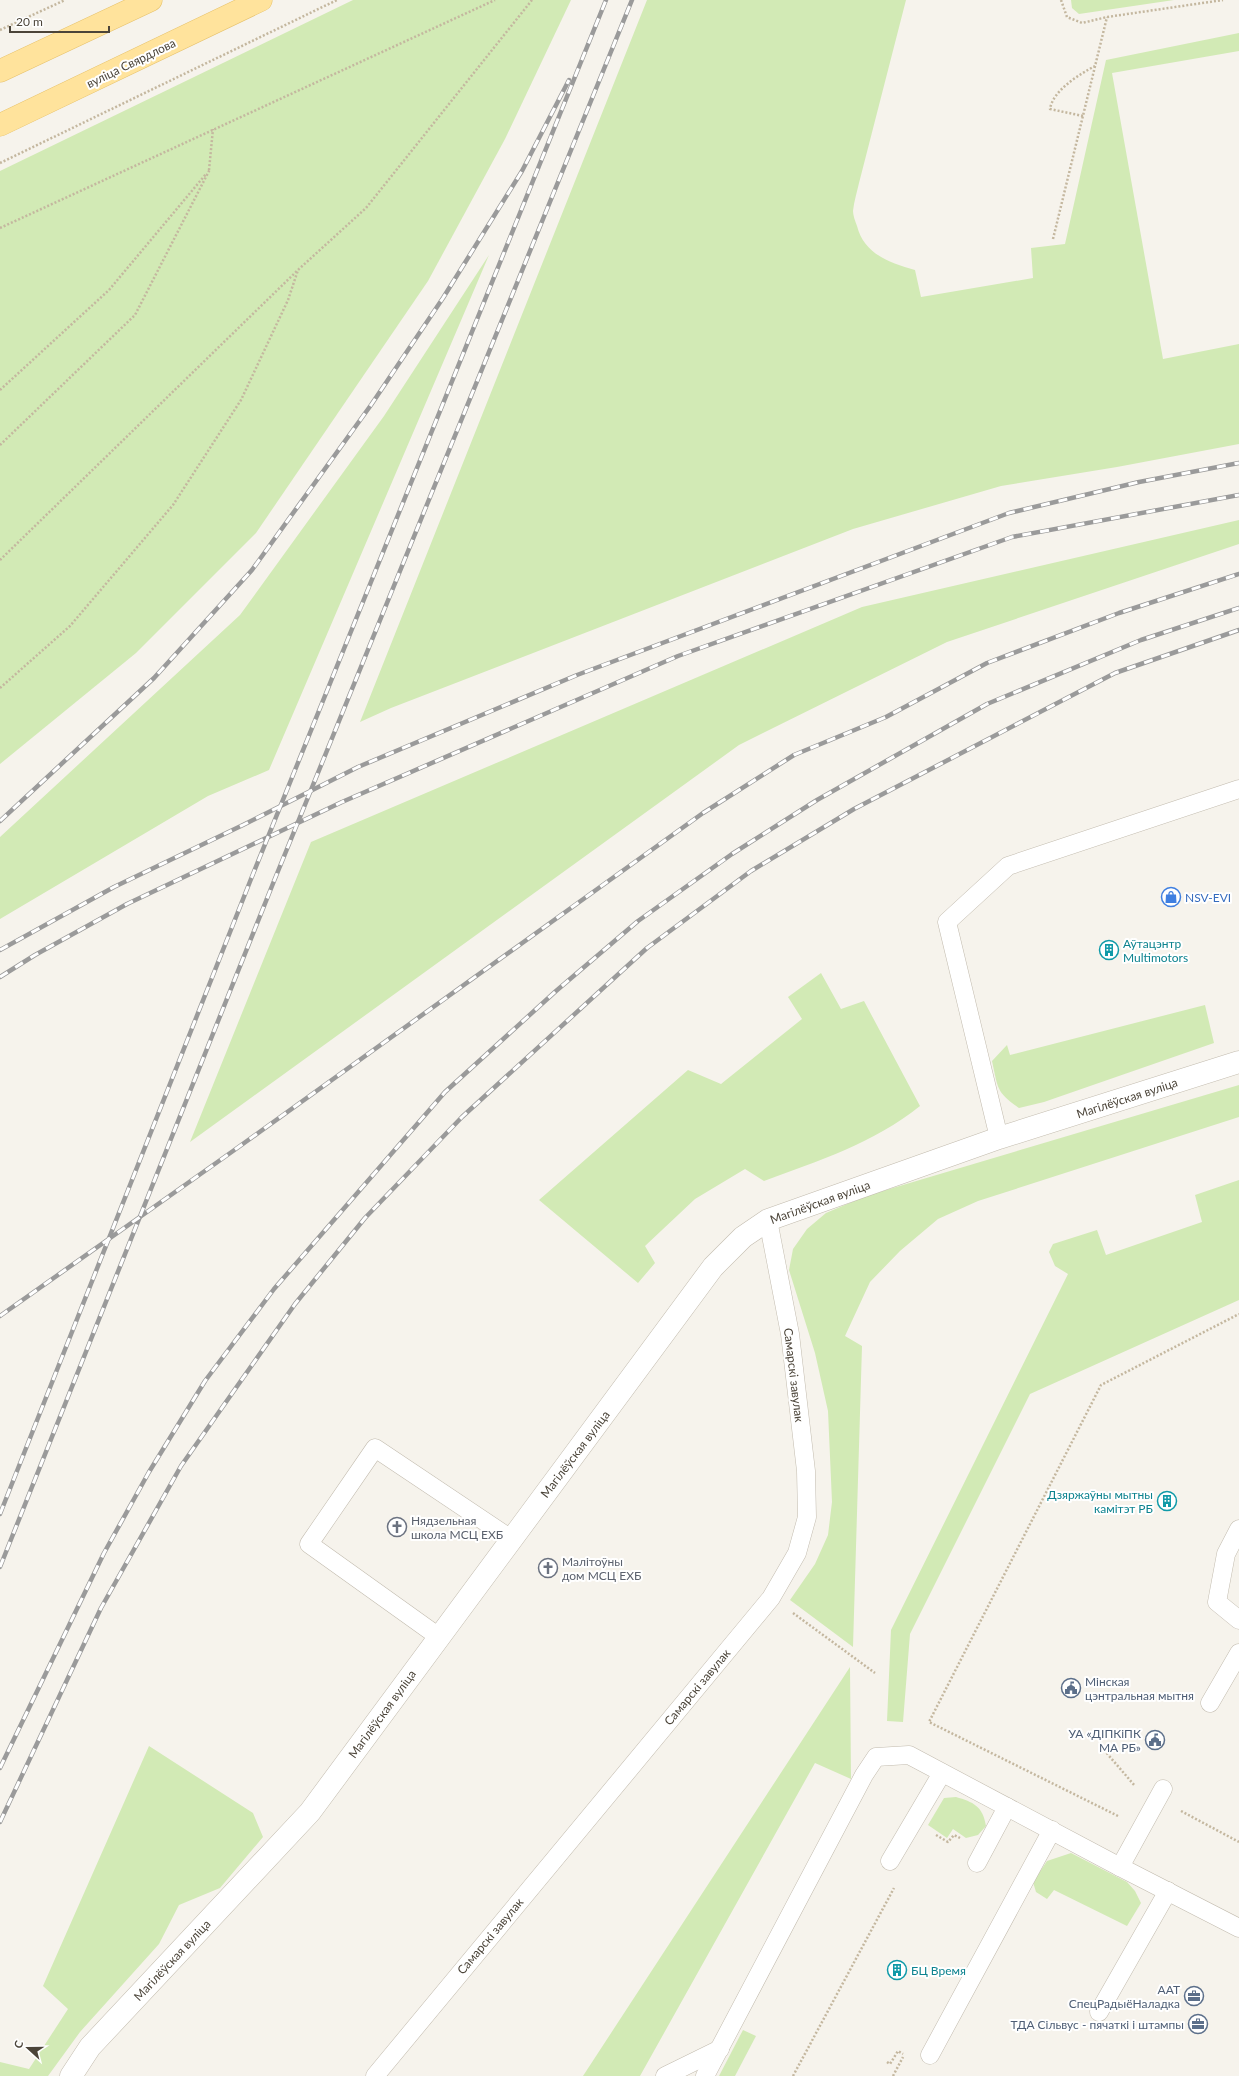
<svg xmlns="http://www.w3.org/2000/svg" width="1239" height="2076" font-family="Lato,sans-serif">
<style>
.green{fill:#d2eab5}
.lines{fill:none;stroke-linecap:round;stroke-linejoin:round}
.service-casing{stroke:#c2bbae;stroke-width:19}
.minor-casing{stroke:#c2bbae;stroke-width:23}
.primary-casing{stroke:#e6c16a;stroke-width:23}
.path{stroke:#c4b79f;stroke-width:2.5;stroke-dasharray:2 2;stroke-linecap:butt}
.service{stroke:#fff;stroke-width:18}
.minor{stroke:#fff;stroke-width:22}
.primary{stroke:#ffe39c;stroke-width:22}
.rail-casing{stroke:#9a9a9a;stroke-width:4.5}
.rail{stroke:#fff;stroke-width:3;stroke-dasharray:9;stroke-linecap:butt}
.labels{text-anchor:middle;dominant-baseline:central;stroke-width:4;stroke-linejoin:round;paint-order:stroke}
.street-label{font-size:12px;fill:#4b4439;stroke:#fff}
.shop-label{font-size:12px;fill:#366cbe;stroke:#fff;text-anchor:start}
.culture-label{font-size:12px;fill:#0d838f;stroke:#fff;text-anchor:start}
.worship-label{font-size:12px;fill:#5b616d;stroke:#fff;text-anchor:start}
.service-label{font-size:12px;fill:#4e5e75;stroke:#fff;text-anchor:end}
</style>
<rect width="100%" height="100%" fill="#f6f3ec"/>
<!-- green -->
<g class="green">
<path d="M 353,0 L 571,0 L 505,139 L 428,281 L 256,533 L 136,653 L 0,764 L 0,171 Z"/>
<path d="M 647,0 L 906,0 L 859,183 C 857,192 854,201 853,211 C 853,215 855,221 857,226 C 864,254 890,263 915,270 L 921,297 L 1033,278 L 1031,248 L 1065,244 L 1106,60 L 1239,33 L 1239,51 L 1112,73 L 1163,359 L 1239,344 L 1239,444 L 1117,467 L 1001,486 L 853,529 L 391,708 L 360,722 Z"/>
<path d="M 1071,0 L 1174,0 L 1079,14 L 1072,8 Z"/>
<path d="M 489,255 L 269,770 L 208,796 L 0,919 L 0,837 L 240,615 L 384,416 Z"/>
<path d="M 1239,520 L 1239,544 L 947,642 L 739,745 L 190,1142 L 311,842 L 862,607 Z"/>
<path d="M 821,973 L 841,1009 L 864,1001 L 920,1106 C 874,1143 818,1161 764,1181 L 745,1169 L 695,1199 L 645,1246 L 655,1263 L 638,1283 L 539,1200 L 688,1070 L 721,1084 L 802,1019 L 788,997 Z"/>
<path d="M 1205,1005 L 1214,1043 L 1044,1102 L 1019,1108 C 996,1092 998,1088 992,1061 L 1007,1045 L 1010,1055 Z"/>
<path d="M 1239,1085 L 1239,1117 L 978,1201 L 938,1219 L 900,1251 L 870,1282 L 845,1336 L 862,1346 L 853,1647 L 790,1600 L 815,1564 L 828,1535 L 832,1502 L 828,1411 L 815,1353 L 789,1270 L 793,1249 L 807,1229 L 826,1213 L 866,1196 Z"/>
<path d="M 1239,1180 L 1239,1300 L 1030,1394 L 910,1634 L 903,1722 L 887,1721 L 891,1630 L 1068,1274 L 1055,1266 L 1049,1252 L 1053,1244 L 1097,1230 L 1106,1255 L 1202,1222 L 1195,1195 Z"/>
<path d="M 850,1667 L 851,1779 L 815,1763 L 640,2076 L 583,2076 Z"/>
<path d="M 149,1746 L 253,1813 L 263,1837 L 220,1888 L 179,1905 L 159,1944 L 80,2032 L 48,2076 L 0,2076 L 0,2062 L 29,2069 L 68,2009 L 43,1986 Z"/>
<path d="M 956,1797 C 973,1802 983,1806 986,1826 L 978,1835 L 966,1838 L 953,1829 L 947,1838 L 928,1825 L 944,1798 Z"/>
<path d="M 1071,1853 L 1127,1882 L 1135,1891 L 1141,1903 L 1127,1926 L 1054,1890 L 1047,1899 L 1036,1892 L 1033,1882 L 1047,1861 Z"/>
<path d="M 743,2030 L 756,2036 L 735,2076 L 719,2076 Z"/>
</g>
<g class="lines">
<!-- service casing -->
<g class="service-casing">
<g id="service">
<path d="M 999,1138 L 947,922 L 1008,866 L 1239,789"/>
<path d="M 1239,1529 L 1226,1554 L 1217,1602 L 1239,1620"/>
<path d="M 439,1637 L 309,1544 L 375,1448 L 511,1539"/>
<path d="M 1210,1703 L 1239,1653"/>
<path d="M 890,1861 L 942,1773"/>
<path d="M 977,1863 L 1007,1807"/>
<path d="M 1120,1867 L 1163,1789"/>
<path d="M 1099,2012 L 1168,1891"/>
<path d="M 930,2055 L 1052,1830"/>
<path d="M 375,2076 L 771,1598 L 797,1553 L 807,1517 L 806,1471 L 790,1334 L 768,1220"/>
<path d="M 665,2076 L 720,2049"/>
<path d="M 705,2076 L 864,1775 L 876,1757 L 909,1755 L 1120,1867 L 1239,1928"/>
</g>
</g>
<!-- minor casing -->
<g class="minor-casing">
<path id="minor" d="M 71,2076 L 90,2047 L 310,1812 L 713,1267 L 743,1237 L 768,1220 L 999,1138 L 1239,1062"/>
</g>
<!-- primary casing -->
<g class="primary-casing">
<g id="primary">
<path d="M 0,71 L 151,0"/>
<path d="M 0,125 L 261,0"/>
</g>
</g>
<!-- path -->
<g class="path">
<path d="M 1061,0 L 1067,17 L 1082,23 L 1107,17 L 1223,0"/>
<path d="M 0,30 L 65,0"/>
<path d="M 1083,116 L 1050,109 C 1053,90 1080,74 1095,66"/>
<path d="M 0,163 L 337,0"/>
<path d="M 209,170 L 213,129"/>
<path d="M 0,228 L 495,0"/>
<path d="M 1053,239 L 1107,17"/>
<path d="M 0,390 L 109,290 L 206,174"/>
<path d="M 0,445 L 135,315 L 210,169"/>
<path d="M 0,560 L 299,269 L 366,208 L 532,0"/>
<path d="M 0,688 L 70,626 L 173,505 L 241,400 L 288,300 L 298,270"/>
<path d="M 793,1613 L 875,1673"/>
<path d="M 1104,1750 L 1135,1786"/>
<path d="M 1181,1811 L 1239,1842"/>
<path d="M 1118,1816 L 929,1722 L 1101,1385 L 1239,1314"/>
<path d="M 936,1835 L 948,1842 L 954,1835 L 960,1838"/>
<path d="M 887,2062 L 890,2064 L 898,2051 L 903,2054"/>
<path d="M 793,2076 L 894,1888"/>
<path d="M 893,2076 L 903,2057"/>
</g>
<!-- service -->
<use href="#service" class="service"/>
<!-- minor -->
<use href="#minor" class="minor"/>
<!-- primary -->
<use href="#primary" class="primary"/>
<!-- rail casing -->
<g class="rail-casing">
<g id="rail">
<path d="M 0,821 L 154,678 L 252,570 L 371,405 L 443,298 L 522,171 L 569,80"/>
<path d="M 0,950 L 114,887 L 243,825 L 358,767 L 577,675 L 1009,513 L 1139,482 L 1239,463"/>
<path d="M 0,977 L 35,955 L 127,904 L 342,802 L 678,656 L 1012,537 L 1239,495"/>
<path d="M 0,1316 L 233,1151 L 703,813 L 794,755 L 886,717 L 987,663 L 1119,613 L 1239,574"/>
<path d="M 0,1514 L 251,879 L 606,0"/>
<path d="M 0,1567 L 274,881 L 632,0"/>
<path d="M 0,1768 L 104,1553 L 149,1472 L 205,1381 L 274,1289 L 445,1092 L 556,991 L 638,921 L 732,854 L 817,800 L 987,704 L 1141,640 L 1239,608"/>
<path d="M 0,1822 L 101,1608 L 181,1466 L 295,1304 L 365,1218 L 462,1117 L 647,948 L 751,871 L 854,809 L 1115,673 L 1239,630"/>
</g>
</g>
<!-- rail -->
<use href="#rail" class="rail"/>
</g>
<!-- icons -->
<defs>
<g id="shop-ring" transform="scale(1)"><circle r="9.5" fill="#fff" stroke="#3f7fe0" stroke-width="1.5"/><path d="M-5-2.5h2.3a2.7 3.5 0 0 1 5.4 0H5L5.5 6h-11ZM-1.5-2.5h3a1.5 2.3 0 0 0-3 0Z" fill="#3f7fe0"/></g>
<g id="building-ring" transform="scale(1)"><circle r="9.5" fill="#fff" stroke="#0f9aa8" stroke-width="1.5"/><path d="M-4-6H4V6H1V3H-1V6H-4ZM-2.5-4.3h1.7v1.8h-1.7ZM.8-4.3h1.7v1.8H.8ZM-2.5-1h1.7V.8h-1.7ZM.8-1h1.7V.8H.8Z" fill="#0f9aa8"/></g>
<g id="church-ring" transform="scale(1)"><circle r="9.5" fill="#fff" stroke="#6b7280" stroke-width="1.5"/><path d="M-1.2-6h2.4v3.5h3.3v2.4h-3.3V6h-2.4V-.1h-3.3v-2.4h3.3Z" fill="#6b7280"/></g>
<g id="civic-ring" transform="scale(1)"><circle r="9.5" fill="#fff" stroke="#5c6f8a" stroke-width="1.5"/><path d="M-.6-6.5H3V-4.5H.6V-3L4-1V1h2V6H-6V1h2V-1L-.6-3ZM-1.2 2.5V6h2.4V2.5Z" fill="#5c6f8a"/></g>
<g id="office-ring" transform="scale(1)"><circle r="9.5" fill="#fff" stroke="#5c6f8a" stroke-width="1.5"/><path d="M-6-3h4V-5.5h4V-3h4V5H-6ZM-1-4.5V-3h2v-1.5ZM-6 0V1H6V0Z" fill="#5c6f8a"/></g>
</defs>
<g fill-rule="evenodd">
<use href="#shop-ring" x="1171" y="897"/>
<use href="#building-ring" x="1109" y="950"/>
<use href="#building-ring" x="1167" y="1501"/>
<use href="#church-ring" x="397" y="1527"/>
<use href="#church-ring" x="548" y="1568"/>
<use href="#civic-ring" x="1071" y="1688"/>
<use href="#civic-ring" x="1155" y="1740"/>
<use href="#building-ring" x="897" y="1970"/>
<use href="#office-ring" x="1194" y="1996"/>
<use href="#office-ring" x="1198" y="2024"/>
</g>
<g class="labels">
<!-- street labels -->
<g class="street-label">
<text transform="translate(131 63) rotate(-26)">вуліца Свярдлова</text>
<text transform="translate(1127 1098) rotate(-18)">Магілёўская вуліца</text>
<text transform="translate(820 1202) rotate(-20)">Магілёўская вуліца</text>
<text transform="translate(794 1375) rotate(83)">Самарскі завулак</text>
<text transform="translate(575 1454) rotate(-53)">Магілёўская вуліца</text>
<text transform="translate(697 1687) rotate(-50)">Самарскі завулак</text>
<text transform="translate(382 1714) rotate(-54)">Магілёўская вуліца</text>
<text transform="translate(490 1936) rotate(-50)">Самарскі завулак</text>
<text transform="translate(172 1960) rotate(-47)">Магілёўская вуліца</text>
</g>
<!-- shop labels -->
<g class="shop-label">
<text x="1185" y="897">NSV-EVI</text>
</g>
<!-- culture labels -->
<g class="culture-label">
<text x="1123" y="943">Аўтацэнтр<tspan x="1123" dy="14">Multimotors</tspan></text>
<text x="1153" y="1494" text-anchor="end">Дзяржаўны мытны<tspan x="1153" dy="14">камітэт РБ</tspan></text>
<text x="911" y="1970">БЦ Время</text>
</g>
<!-- worship labels -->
<g class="worship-label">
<text x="411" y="1520">Нядзельная<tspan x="411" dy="14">школа МСЦ ЕХБ</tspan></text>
<text x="562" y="1561">Малітоўны<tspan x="562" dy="14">дом МСЦ ЕХБ</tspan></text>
</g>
<!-- service labels -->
<g class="service-label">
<text x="1085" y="1681" text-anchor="start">Мінская<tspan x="1085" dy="14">цэнтральная мытня</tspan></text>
<text x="1141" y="1733">УА «ДІПКіПК<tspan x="1141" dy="14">МА РБ»</tspan></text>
<text x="1180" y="1989">ААТ<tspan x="1180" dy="14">СпецРадыёНаладка</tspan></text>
<text x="1184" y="2024">ТДА Сільвус - пячаткі і штампы</text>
</g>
</g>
<!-- north arrow -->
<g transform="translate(28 2048) rotate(291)" stroke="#ffffff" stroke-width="3" paint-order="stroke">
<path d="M0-3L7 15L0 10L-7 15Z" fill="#4b4439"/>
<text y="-6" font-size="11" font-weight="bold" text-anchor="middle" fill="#4b4439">С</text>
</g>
<!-- scale -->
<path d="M10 26v6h99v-6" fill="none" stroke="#4b4439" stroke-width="2"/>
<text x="16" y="26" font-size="12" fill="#4b4439" stroke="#ffffff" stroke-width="3" paint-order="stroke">20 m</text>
</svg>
